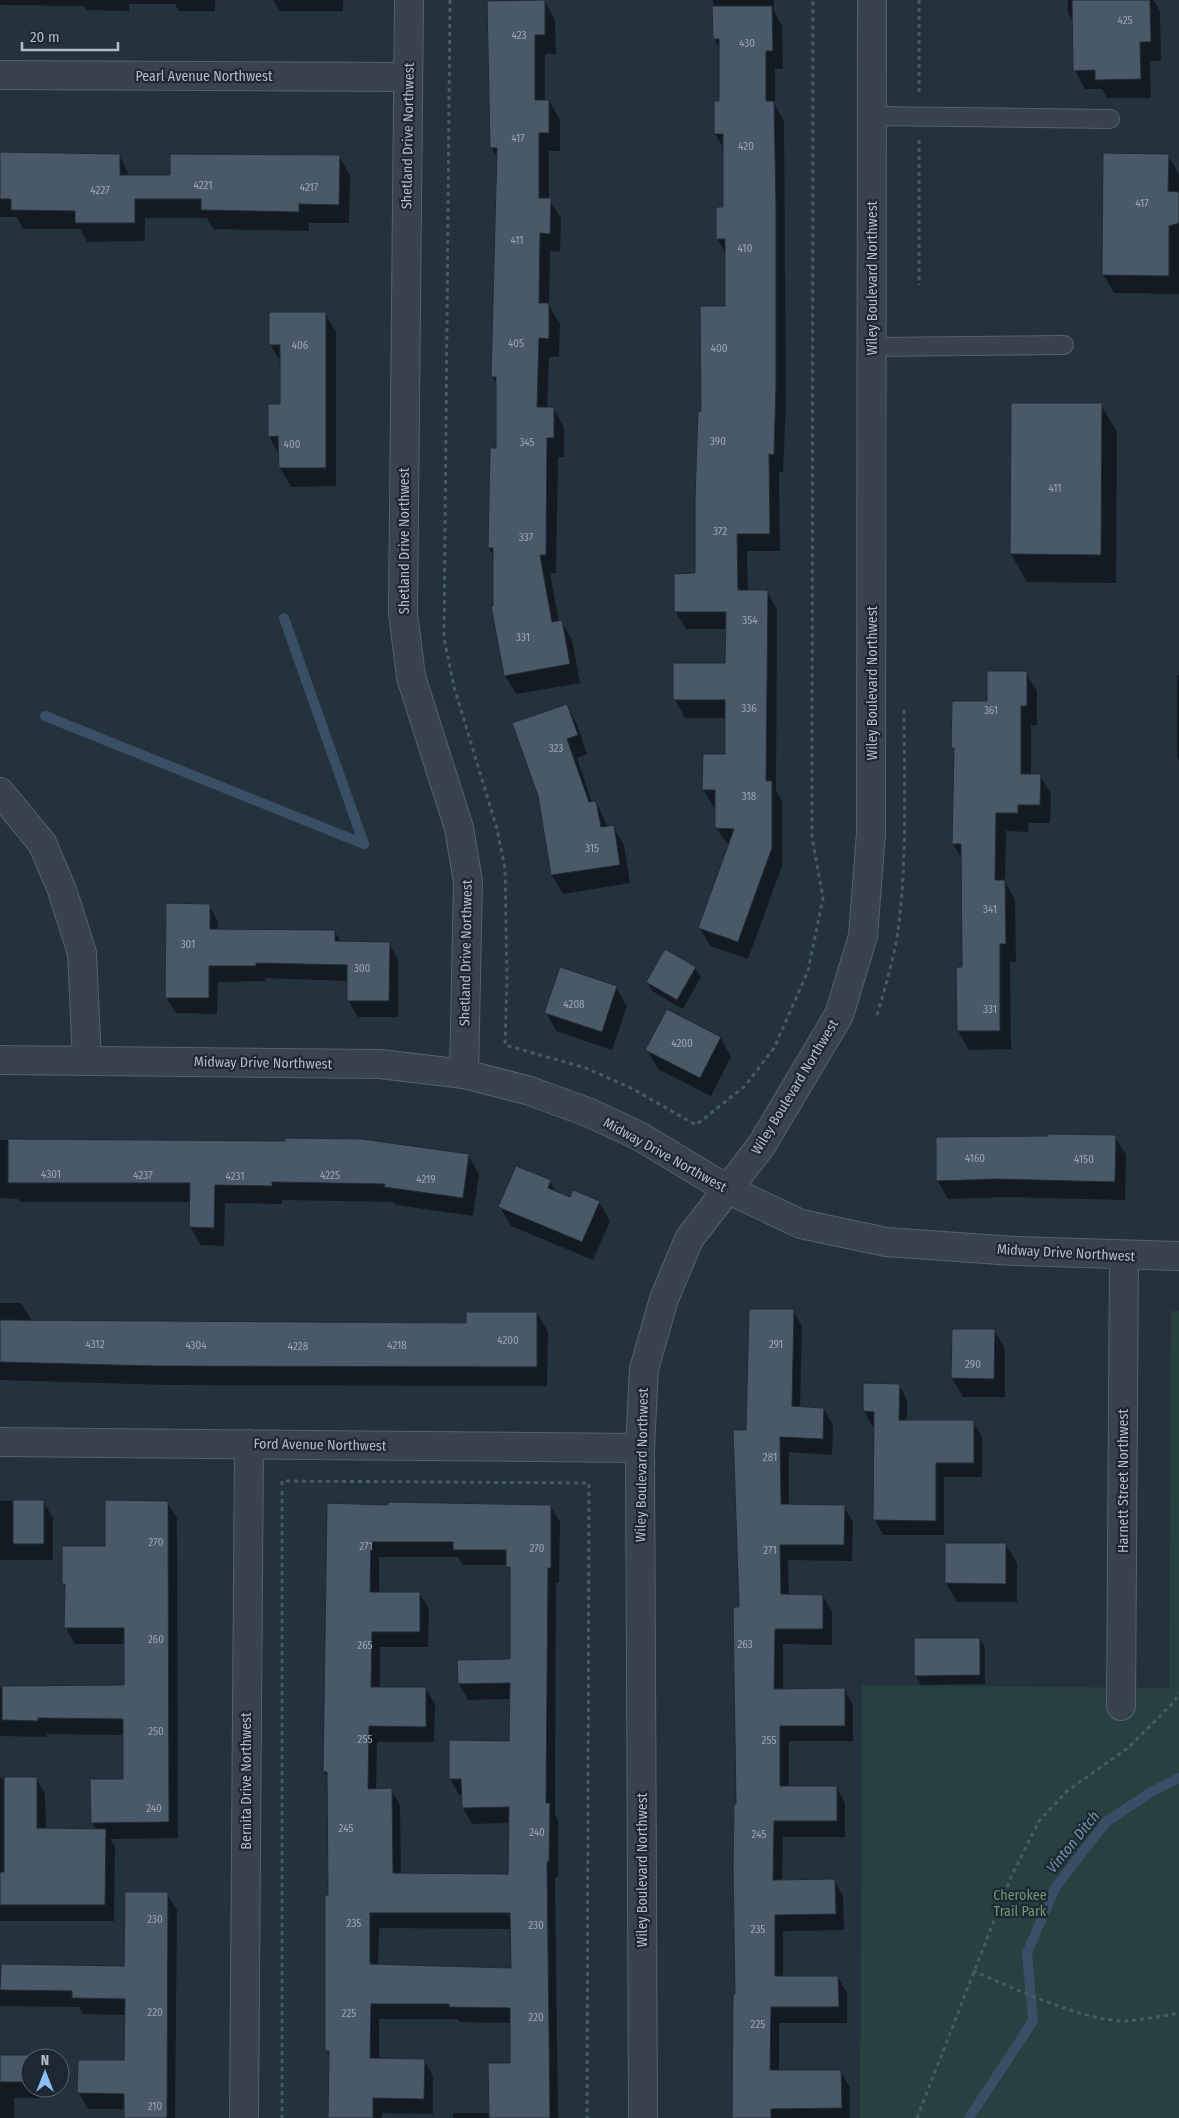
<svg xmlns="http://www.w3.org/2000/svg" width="1179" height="2118" font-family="'Fira Sans Condensed',sans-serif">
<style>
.green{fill:#274040}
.shadow{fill:#0007;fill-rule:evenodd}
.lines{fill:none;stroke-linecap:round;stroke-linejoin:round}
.stream{stroke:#384f65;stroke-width:10}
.building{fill:#4a5967;stroke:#1f2a35;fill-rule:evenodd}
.service-casing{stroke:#56616c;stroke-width:20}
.minor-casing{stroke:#56616c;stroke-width:30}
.tertiary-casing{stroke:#56616c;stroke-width:30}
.path{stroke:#465d5e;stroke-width:3;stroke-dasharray:4 4;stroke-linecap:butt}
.service{stroke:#38434e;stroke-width:18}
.minor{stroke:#38434e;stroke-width:28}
.tertiary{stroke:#38434e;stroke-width:28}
.labels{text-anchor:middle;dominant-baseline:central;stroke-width:4.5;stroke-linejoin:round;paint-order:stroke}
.number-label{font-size:11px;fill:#9aa5b0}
.street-label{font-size:14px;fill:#b4bec9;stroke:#1d2833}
.park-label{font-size:14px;fill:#6c9a72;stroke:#1d2833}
.water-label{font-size:15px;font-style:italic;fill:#7592ac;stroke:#1d2833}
</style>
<rect width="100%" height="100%" fill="#24323e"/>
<!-- green -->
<path class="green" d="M 1171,1311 L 1179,1311 L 1179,2118 L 860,2118 L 862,1685 L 1169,1688 Z"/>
<!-- shadow -->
<g class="shadow">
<path d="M 0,0 L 215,0 L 215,11 L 179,11 L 175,4 L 129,4 L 129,11 L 86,10 L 84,6 L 0,5 Z"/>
<path d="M 273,0 L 343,0 L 343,11 L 280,11 Z"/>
<path d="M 490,0 L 544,0 L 555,20 L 556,54 L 545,54 L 545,101 L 549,101 L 560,120 L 560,151 L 549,151 L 549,200 L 561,218 L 560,252 L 550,251 L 549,306 L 560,324 L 559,357 L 549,357 L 547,408 L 553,408 L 564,427 L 564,457 L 558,457 L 556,573 L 550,573 L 559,622 L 561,621 L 572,640 L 580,683 L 516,694 L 505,675 L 494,607 L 494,557 L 489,548 L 497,449 L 497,385 L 492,376 L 496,198 L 498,199 L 498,159 L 491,147 L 488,69 Z"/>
<path d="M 713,0 L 774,0 L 774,11 L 782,26 L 783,69 L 775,69 L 775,105 L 784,121 L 786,404 L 783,472 L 779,472 L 780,551 L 747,551 L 748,591 L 767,591 L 777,610 L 776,790 L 782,801 L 782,866 L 748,959 L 710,946 L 700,928 L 729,846 L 716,828 L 717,808 L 714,808 L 704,790 L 704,755 L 726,755 L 726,718 L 685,718 L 675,700 L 727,665 L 727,629 L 686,629 L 675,611 L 696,575 L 702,412 L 727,307 L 727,255 L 717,239 L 725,209 L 725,150 L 715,134 L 720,102 L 720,50 L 714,39 Z"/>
<path d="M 1068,0 L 1154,0 L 1160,11 L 1161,61 L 1150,61 L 1151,98 L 1107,98 L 1102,89 L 1085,89 L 1075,70 L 1074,24 L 1068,13 Z"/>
<path d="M 0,153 L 119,155 L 130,176 L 171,176 L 339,156 L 350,175 L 349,223 L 309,223 L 309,231 L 213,229 L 207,218 L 145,218 L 145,241 L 87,242 L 80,229 L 23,229 L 17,217 L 0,217 Z"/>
<path d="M 1168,155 L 1179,174 L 1179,294 L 1114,293 L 1103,274 Z"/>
<path d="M 325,313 L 336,332 L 336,486 L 291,487 L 280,468 L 280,455 L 269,437 L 281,405 L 281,363 L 270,344 Z"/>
<path d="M 1012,404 L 1101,405 L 1117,432 L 1116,583 L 1027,582 L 1011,554 Z"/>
<path d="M 1026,673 L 1037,691 L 1037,725 L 1031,725 L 1031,775 L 1040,776 L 1051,794 L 1050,823 L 1029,823 L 1028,832 L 1006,831 L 1005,882 L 1015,900 L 1016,962 L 1010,962 L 1011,1049 L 969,1050 L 958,1031 L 964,968 L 962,859 L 953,844 L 955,751 L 953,747 L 988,702 Z"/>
<path d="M 1177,675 L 1179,675 L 1179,761 L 1177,756 Z"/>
<path d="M 566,705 L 577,724 L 587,754 L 577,758 L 592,803 L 596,802 L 608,827 L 613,827 L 624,845 L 630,883 L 563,894 L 552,875 L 539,796 Z"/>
<path d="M 209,905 L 218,922 L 218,930 L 335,932 L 341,942 L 389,943 L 398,959 L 398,1017 L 358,1017 L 348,1000 L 348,981 L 265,978 L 265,981 L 218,982 L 217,1014 L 176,1013 L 166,997 Z"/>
<path d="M 665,951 L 695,968 L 701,977 L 683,1009 L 652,991 L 647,982 Z"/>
<path d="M 616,987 L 627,1006 L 612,1050 L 556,1031 L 546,1012 Z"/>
<path d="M 667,1010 L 721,1038 L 731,1057 L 711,1096 L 658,1069 L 647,1050 Z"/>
<path d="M 1115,1137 L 1126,1155 L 1125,1200 L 1008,1197 L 948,1199 L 937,1180 Z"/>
<path d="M 0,1140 L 362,1141 L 468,1155 L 479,1174 L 473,1216 L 396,1205 L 394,1202 L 282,1200 L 282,1204 L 225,1203 L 224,1246 L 201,1245 L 190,1227 L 191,1202 L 20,1202 L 18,1199 L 0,1198 Z"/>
<path d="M 550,1181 L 556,1193 L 570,1199 L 599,1202 L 610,1221 L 593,1260 L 511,1226 L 500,1207 Z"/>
<path d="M 0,1303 L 21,1303 L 32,1321 L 468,1324 L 537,1313 L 548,1332 L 547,1386 L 167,1385 L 0,1380 Z"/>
<path d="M 793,1311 L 802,1326 L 800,1408 L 824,1409 L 833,1425 L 832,1455 L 789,1452 L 789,1505 L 844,1507 L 853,1522 L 852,1561 L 788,1560 L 789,1596 L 823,1596 L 832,1612 L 832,1645 L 783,1644 L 783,1690 L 844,1689 L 853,1705 L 853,1741 L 789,1741 L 789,1787 L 836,1787 L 845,1803 L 845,1837 L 783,1837 L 782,1881 L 834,1880 L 843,1896 L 844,1930 L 783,1931 L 783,1978 L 838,1977 L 847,1993 L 847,2023 L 779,2023 L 779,2072 L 841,2072 L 850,2087 L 850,2118 L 732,2118 L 736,1995 L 735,1608 L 740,1608 L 747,1431 Z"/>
<path d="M 994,1330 L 1005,1349 L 1005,1397 L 963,1397 L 952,1378 Z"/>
<path d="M 865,1384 L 899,1385 L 907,1400 L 907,1421 L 973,1422 L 982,1436 L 982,1477 L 944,1477 L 944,1535 L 883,1535 L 875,1520 L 875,1426 L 872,1426 L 864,1411 Z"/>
<path d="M 0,1501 L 43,1501 L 53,1518 L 53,1560 L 0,1560 Z"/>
<path d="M 167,1502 L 177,1518 L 178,1838 L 110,1839 L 115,1847 L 114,1921 L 0,1921 L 0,1778 L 36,1778 L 45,1794 L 46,1830 L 97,1831 L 92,1822 L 124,1780 L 124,1735 L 47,1734 L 47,1737 L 0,1736 L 0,1688 L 65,1689 L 125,1686 L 125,1644 L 75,1644 L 66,1628 L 66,1589 L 63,1584 Z"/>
<path d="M 328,1505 L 551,1507 L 560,1522 L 559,1583 L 556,1583 L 555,1814 L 558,1820 L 558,1877 L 555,1877 L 558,2118 L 453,2118 L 453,2113 L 490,2113 L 512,2064 L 511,2023 L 460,2022 L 458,2019 L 379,2019 L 379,2060 L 424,2060 L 433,2076 L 433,2114 L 382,2113 L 382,2118 L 329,2118 L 330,2057 L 326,2051 L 329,1779 L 324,1772 ZM 379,1557 L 458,1557 L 463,1565 L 507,1565 L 512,1575 L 511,1660 L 459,1684 L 468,1700 L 511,1699 L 510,1742 L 450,1779 L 459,1795 L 463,1795 L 463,1808 L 472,1824 L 510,1823 L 509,1875 L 401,1875 L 400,1805 L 391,1790 L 376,1790 L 377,1742 L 434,1742 L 435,1704 L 426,1689 L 380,1688 L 380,1647 L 428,1647 L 429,1609 L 420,1594 L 379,1594 ZM 379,1928 L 512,1929 L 513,1969 L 378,1966 Z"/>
<path d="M 1006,1545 L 1017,1563 L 1017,1602 L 957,1602 L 946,1583 Z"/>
<path d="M 980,1639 L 985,1648 L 985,1684 L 921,1685 L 916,1675 Z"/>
<path d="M 167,1894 L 177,1910 L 175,2118 L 125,2118 L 125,2109 L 88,2109 L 78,2092 L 125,2062 L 126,2015 L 83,2014 L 79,2007 L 0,2006 L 0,1965 L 125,1967 Z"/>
<path d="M 0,2057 L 30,2057 L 30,2088 L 40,2088 L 40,2098 L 14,2098 L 14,2118 L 0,2118 Z"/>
</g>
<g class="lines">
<!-- stream -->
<g class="stream">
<path d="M 284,618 L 364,844"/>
<path d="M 45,716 L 364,844"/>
<path d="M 969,2118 L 1033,2021 L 1027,1953 L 1055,1888 L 1106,1822 L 1153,1791 L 1179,1778"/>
</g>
</g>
<!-- building -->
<g class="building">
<path d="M 545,0 L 545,35 L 535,35 L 535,100 L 549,100 L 549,133 L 539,133 L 539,198 L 551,198 L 550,234 L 540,233 L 539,303 L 549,303 L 549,339 L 539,338 L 537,407 L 554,407 L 554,438 L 547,438 L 546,555 L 540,555 L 552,622 L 562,620 L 570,664 L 504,676 L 491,606 L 493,606 L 493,548 L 488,548 L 490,448 L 496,448 L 496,377 L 491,377 L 497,148 L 490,148 L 487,1 Z"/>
<path d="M 1072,0 L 1150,0 L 1151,42 L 1140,42 L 1141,79 L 1095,80 L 1095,70 L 1073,71 Z"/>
<path d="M 712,6 L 772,6 L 773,51 L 766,51 L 766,101 L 774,101 L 776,207 L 776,385 L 774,455 L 769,454 L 770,534 L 737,534 L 738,590 L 768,590 L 766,781 L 772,781 L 772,848 L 738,942 L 698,928 L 734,829 L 715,828 L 715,790 L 702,790 L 703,754 L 725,754 L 725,700 L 673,700 L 673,663 L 725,663 L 726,612 L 674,612 L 674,574 L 695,573 L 695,497 L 698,411 L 701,411 L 700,306 L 725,306 L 725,239 L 716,239 L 716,207 L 723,207 L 723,134 L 714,134 L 714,101 L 719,101 L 719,39 L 713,39 Z"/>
<path d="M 0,152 L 120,154 L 120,175 L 170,175 L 170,154 L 340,155 L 339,205 L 299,204 L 299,212 L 201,210 L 201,199 L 135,199 L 135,223 L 75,223 L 75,211 L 11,210 L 11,199 L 0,199 Z"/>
<path d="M 1103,153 L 1169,154 L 1168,191 L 1179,192 L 1179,223 L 1169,226 L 1169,276 L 1102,275 Z"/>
<path d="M 269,312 L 326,312 L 326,468 L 279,468 L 278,436 L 268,437 L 268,404 L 280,404 L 280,345 L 269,345 Z"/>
<path d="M 1011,403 L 1102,403 L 1101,555 L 1010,554 Z"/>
<path d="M 987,671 L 1027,671 L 1027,706 L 1021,706 L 1021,774 L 1041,774 L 1040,805 L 1018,805 L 1018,813 L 996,813 L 995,880 L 1005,880 L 1006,944 L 1000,944 L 1000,1031 L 957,1031 L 956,967 L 962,967 L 961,844 L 952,844 L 954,748 L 951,748 L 952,701 L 987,701 Z"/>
<path d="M 567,704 L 578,735 L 567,739 L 589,802 L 596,801 L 601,827 L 614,825 L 620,865 L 551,875 L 538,796 L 512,723 Z"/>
<path d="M 166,903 L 210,904 L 210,929 L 335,930 L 335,941 L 390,942 L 389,1001 L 347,1001 L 347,965 L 256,963 L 256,966 L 209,966 L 209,998 L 165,998 Z"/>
<path d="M 665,949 L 696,967 L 677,1000 L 646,982 Z"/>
<path d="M 560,967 L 617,986 L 602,1032 L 544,1013 Z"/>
<path d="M 667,1009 L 721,1037 L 700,1078 L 645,1050 Z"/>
<path d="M 1048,1134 L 1116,1135 L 1115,1182 L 997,1179 L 936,1181 L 936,1137 L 1048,1136 Z"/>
<path d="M 285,1138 L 362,1139 L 469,1154 L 463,1198 L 384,1187 L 385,1184 L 272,1182 L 272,1186 L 215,1185 L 214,1228 L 189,1227 L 190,1183 L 8,1183 L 8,1139 L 285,1141 Z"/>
<path d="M 516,1166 L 551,1180 L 548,1188 L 570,1197 L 573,1190 L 600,1201 L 582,1242 L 498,1207 Z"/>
<path d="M 749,1309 L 794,1309 L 792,1406 L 824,1408 L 823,1439 L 780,1437 L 781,1504 L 845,1505 L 844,1545 L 780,1545 L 781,1594 L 823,1595 L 823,1629 L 775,1629 L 774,1689 L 845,1688 L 845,1726 L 780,1726 L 780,1786 L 837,1786 L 837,1821 L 774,1821 L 773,1880 L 835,1879 L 836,1914 L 775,1915 L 775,1976 L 838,1976 L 839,2007 L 771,2007 L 770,2070 L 841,2070 L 842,2108 L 771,2109 L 771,2118 L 732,2118 L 733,1994 L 735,1994 L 733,1867 L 734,1804 L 736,1804 L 733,1607 L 739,1607 L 733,1430 L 746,1430 Z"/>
<path d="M 466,1312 L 537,1312 L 537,1367 L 155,1366 L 0,1362 L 0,1320 L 466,1323 Z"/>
<path d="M 952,1329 L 995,1329 L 994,1379 L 951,1378 Z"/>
<path d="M 863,1383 L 900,1384 L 899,1420 L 974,1420 L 974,1463 L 936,1463 L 936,1521 L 873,1520 L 874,1412 L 863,1411 Z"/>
<rect x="13" y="1500" width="31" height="44"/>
<path d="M 105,1500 L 168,1501 L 169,1822 L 91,1823 L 90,1779 L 123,1779 L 123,1719 L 38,1718 L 38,1721 L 2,1720 L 2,1686 L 124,1685 L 124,1628 L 64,1628 L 65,1584 L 62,1584 L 62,1546 L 105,1546 Z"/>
<path d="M 388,1502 L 551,1505 L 551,1568 L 548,1568 L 546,1803 L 550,1803 L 549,1862 L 547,1862 L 550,2118 L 489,2118 L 488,2063 L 510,2063 L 510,2008 L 449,2007 L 449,2004 L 371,2004 L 370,2058 L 425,2059 L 424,2099 L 373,2098 L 373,2118 L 328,2118 L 329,2051 L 325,2051 L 325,1895 L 328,1895 L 327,1772 L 323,1772 L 327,1503 L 388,1505 ZM 371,1542 L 453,1542 L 453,1550 L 506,1550 L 506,1567 L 510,1567 L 510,1659 L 457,1660 L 458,1684 L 510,1683 L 509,1741 L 449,1740 L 449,1779 L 461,1779 L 462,1808 L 509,1807 L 508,1874 L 393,1873 L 392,1788 L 368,1789 L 369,1726 L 426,1727 L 426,1687 L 371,1687 L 372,1632 L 420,1632 L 420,1592 L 370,1592 ZM 370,1913 L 510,1913 L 511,1968 L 370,1964 Z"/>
<path d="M 945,1543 L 1006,1543 L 1006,1584 L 945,1583 Z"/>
<path d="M 914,1638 L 980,1638 L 980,1675 L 914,1676 Z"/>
<path d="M 4,1777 L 37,1777 L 37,1828 L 106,1829 L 105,1905 L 0,1905 L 0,1872 L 4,1872 Z"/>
<path d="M 125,1892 L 168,1892 L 167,2118 L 124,2118 L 124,2094 L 77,2093 L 78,2060 L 124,2060 L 125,1999 L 72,1998 L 72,1991 L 0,1990 L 1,1964 L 124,1966 Z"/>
<path d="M 0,2055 L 31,2055 L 30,2082 L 0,2082 Z"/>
</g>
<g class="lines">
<!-- service casing -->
<g class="service-casing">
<g id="service">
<path d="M 872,116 L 1110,119"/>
<path d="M 872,347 L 1064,345"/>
</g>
</g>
<!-- minor casing -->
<g class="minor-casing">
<g id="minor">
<path d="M 409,0 L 403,613 L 411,677 L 459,828 L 468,882 L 464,1074"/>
<path d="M 0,75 L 408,77"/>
<path d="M 0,792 L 42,843 L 62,890 L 82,953 L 87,1061"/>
<path d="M 0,1060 L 380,1064 L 464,1074 L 530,1091 L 590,1113 L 641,1137 L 727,1189 L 801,1224 L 886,1242 L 1014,1251 L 1179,1256"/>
<path d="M 0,1442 L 640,1448"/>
<path d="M 1121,1706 L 1124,1256"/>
<path d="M 244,2118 L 249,1444"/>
</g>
</g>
<!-- tertiary casing -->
<g class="tertiary-casing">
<path id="tertiary" d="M 643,2118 L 640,1448 L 644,1369 L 664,1299 L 689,1239 L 761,1146 L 839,1015 L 863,936 L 871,833 L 872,0"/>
</g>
<!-- path -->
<g class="path">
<path d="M 450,0 L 444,638 L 454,687 L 497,829 L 505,868 L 507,981 L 505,1045 L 586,1068 L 633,1089 L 696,1125 L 745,1086 L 774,1048 L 808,971 L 823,898 L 812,837 L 813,0"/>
<path d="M 919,0 L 919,92"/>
<path d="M 919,140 L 919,285"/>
<path d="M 877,1015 C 887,982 897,948 900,914 C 907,846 904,777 904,708"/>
<path d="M 282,1485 L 282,1481 L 589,1483 L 587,2118"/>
<path d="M 282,1491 L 282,2118"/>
<path d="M 973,1971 C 1014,1988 1082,2021 1126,2021 C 1143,2020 1162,2016 1179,2013"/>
<path d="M 917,2118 L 1011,1877 L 1039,1821 L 1067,1791 L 1128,1748 L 1175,1701 L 1179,1693"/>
</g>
<!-- service -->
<use href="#service" class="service"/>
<!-- minor -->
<use href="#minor" class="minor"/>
<!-- tertiary -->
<use href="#tertiary" class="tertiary"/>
</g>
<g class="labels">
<!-- number labels -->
<g class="number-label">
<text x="1125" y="20">425</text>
<text x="519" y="35">423</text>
<text x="747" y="43">430</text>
<text x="518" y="138">417</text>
<text x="746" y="146">420</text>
<text x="203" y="185">4221</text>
<text x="309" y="187">4217</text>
<text x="100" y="190">4227</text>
<text x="1142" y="203">417</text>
<text x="517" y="240">411</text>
<text x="745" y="248">410</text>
<text x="516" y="343">405</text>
<text x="300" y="345">406</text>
<text x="719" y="348">400</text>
<text x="718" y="441">390</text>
<text x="527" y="442">345</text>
<text x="292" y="444">400</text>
<text x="1055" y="488">411</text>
<text x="720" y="531">372</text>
<text x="526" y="537">337</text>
<text x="750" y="620">354</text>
<text x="523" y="637">331</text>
<text x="749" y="708">336</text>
<text x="991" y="710">361</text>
<text x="556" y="748">323</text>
<text x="749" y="796">318</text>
<text x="592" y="848">315</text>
<text x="990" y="909">341</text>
<text x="188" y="944">301</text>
<text x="362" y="968">300</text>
<text x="574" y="1004">4208</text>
<text x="990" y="1009">331</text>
<text x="682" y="1043">4200</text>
<text x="975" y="1158">4160</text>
<text x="1084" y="1159">4150</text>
<text x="51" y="1174">4301</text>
<text x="143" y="1175">4237</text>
<text x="330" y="1175">4225</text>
<text x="235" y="1176">4231</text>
<text x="426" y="1179">4219</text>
<text x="508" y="1340">4200</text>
<text x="95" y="1344">4312</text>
<text x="776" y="1344">291</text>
<text x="196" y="1345">4304</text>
<text x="397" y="1345">4218</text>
<text x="298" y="1346">4228</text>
<text x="973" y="1364">290</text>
<text x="770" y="1457">281</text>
<text x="156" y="1542">270</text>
<text x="366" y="1546">271</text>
<text x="537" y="1548">270</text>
<text x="770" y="1550">271</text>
<text x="156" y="1639">260</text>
<text x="745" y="1644">263</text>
<text x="365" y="1645">265</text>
<text x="156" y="1731">250</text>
<text x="365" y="1739">255</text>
<text x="769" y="1740">255</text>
<text x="154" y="1808">240</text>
<text x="346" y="1828">245</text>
<text x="537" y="1832">240</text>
<text x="759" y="1834">245</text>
<text x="155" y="1919">230</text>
<text x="354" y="1923">235</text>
<text x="536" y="1925">230</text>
<text x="758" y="1929">235</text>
<text x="155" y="2012">220</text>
<text x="349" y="2013">225</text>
<text x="536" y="2017">220</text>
<text x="758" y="2024">225</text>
<text x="155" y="2106">210</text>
</g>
<!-- street labels -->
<g class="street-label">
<text x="204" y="76">Pearl Avenue Northwest</text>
<text transform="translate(408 136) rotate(-89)">Shetland Drive Northwest</text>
<text transform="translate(872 278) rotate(-90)">Wiley Boulevard Northwest</text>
<text transform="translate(404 541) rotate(-90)">Shetland Drive Northwest</text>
<text transform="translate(872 683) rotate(-90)">Wiley Boulevard Northwest</text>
<text transform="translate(466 953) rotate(-89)">Shetland Drive Northwest</text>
<text transform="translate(263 1063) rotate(1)">Midway Drive Northwest</text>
<text transform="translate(795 1087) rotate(-59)">Wiley Boulevard Northwest</text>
<text transform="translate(665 1155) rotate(29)">Midway Drive Northwest</text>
<text transform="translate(1066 1253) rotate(3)">Midway Drive Northwest</text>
<text transform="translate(320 1445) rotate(1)">Ford Avenue Northwest</text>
<text transform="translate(642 1465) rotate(-89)">Wiley Boulevard Northwest</text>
<text transform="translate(1123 1481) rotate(-90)">Harnett Street Northwest</text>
<text transform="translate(246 1781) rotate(-90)">Bernita Drive Northwest</text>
<text transform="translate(642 1870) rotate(-90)">Wiley Boulevard Northwest</text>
</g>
<!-- park labels -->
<g class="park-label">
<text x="1020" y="1895">Cherokee<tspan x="1020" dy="16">Trail Park</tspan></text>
</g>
<!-- water labels -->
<g class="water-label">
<text transform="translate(1073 1842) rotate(-51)">Vinton Ditch</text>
</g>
</g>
<!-- north arrow -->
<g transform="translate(45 2073)"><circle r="24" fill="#1d2833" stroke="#59646f"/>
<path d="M0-4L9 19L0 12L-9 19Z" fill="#8bbef7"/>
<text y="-8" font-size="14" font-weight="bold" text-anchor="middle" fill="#b4bec9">N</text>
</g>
<!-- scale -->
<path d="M22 42v8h96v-8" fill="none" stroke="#b4bec9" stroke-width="2.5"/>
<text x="30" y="42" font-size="15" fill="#b4bec9" stroke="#1d2833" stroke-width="4" paint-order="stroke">20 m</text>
</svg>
